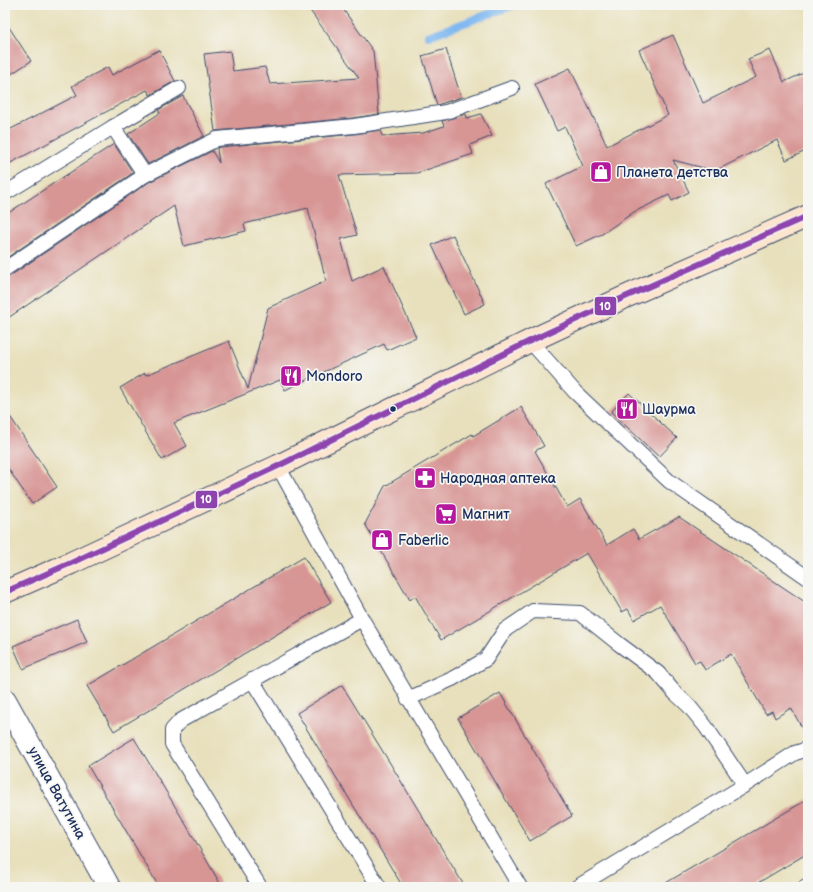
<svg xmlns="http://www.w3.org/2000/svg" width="813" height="892" font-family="'Balsamiq Sans',sans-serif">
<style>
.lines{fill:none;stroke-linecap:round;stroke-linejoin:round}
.stream{stroke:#7fb8f0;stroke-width:8}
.building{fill:#d79594}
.lane-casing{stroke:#3a4a6c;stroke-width:16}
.street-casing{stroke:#3a4a6c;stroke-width:24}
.secondary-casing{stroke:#3a4a6c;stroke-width:24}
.lane{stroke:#fff;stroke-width:14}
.street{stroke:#fff;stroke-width:22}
.secondary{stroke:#fbe5cf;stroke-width:22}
.bus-1-casing{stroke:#f6f6f2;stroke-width:9}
.bus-1{stroke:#8e44ad;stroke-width:6}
.bus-dot{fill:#1b2f5e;stroke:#f6f6f2;stroke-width:1.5}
.labels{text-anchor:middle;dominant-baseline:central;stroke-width:3.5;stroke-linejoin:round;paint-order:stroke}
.poi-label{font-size:14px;fill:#1b2f5e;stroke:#f6f6f2;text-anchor:start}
.street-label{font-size:14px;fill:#1b2f5e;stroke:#f6f6f2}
.line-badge{stroke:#f6f6f2;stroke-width:1.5}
.badge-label{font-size:11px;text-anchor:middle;font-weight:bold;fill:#fff}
</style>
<rect width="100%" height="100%" fill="#f6f6f2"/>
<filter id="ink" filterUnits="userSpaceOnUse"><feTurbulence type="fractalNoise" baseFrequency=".025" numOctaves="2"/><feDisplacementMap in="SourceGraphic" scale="8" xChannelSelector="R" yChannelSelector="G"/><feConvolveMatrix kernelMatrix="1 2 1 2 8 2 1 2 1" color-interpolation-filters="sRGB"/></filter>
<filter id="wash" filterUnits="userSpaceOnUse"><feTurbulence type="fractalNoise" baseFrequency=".012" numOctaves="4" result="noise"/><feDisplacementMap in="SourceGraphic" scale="16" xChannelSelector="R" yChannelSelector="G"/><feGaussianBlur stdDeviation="0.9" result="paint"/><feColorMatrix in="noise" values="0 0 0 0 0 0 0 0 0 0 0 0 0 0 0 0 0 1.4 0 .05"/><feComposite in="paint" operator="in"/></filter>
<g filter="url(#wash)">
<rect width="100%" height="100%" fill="#e8e0bc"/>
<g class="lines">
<!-- stream -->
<path class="stream" d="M 428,36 L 514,5"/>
</g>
<g id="blocks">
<!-- building -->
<g class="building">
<path d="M 306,5 L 340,5 L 373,51 L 379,114 L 353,118 L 215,131 L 204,54 L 230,51 L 233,71 L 265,67 L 270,84 L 359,78 Z"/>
<path d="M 5,21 L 31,61 L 5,78 Z"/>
<path d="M 673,35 L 703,103 L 756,77 L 748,59 L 770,50 L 784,82 L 808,71 L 808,150 L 786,160 L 777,140 L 715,171 L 673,160 L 689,192 L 672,201 L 669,195 L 634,212 L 602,234 L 576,246 L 546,184 L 583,166 L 565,127 L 557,131 L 535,84 L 570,68 L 607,146 L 668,115 L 639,50 Z"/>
<path d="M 446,49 L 461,97 L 437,105 L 422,56 Z"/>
<path d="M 159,50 L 175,81 L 150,95 L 147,90 L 5,166 L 5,132 L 77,95 L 72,86 L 108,67 L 112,75 Z"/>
<path d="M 183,96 L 204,136 L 148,164 L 128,134 L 160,113 L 158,110 Z"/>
<path d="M 466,114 L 467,118 L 481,114 L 492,136 L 470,145 L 473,154 L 417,173 L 339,175 L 357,235 L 341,239 L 352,281 L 384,266 L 416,337 L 387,350 L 384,344 L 285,390 L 280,380 L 174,423 L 187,446 L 162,460 L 120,388 L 145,373 L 146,375 L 229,341 L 248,389 L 268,308 L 326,281 L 308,208 L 244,224 L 246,231 L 184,246 L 174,206 L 5,320 L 5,277 L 10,276 L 149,182 L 212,151 L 219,163 L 217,149 L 219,147 L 355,134 L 381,130 L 382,136 L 423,133 L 444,126 L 442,121 Z"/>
<path d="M 114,144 L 133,173 L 5,259 L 5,215 Z"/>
<path d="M 453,235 L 485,304 L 464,314 L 432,245 Z"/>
<path d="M 629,393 L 677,438 L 659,457 L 611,412 Z"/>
<path d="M 521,407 L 544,446 L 535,451 L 567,507 L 580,499 L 607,545 L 633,529 L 639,539 L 679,517 L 808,604 L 808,739 L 791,708 L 775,718 L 772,711 L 766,714 L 731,654 L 705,670 L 700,661 L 695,663 L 660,605 L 634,620 L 628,609 L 622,612 L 587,553 L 441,640 L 415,596 L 410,600 L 365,524 L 385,486 L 472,434 L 473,436 Z"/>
<path d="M 5,409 L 57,487 L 32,504 L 5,464 Z"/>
<path d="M 304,557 L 331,602 L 114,731 L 87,686 Z"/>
<path d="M 77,619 L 87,642 L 23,669 L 13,646 Z"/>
<path d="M 342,685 L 396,773 L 465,887 L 403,887 L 297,713 Z"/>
<path d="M 500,693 L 572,816 L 530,841 L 458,718 Z"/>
<path d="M 134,738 L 188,828 L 222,887 L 159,887 L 88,766 Z"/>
<path d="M 808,799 L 808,853 L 751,887 L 659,887 Z"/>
</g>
</g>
</g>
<g filter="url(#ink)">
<use href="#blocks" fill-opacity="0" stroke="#3a4a6c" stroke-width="1"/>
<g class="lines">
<!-- lane casing -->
<g class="lane-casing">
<g id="lane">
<path d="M 113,127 L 179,88"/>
<path d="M 9,191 L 113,127 L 145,175"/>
<path d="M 5,269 L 145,175 L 217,139 L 354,126 L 446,112 L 512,88"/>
<path d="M 530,341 L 575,392 L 669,481 L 808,578"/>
<path d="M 278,466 L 362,619 L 520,887"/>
<path d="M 252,680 L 379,887"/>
<path d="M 408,699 L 452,679 L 486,659 L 505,630 L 533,611 L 580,613 L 619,644 L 658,673 L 675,693 L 689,706 L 706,727 L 745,785 L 577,887"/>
<path d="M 745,785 L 795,753 L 808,749"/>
<path d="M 260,887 L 172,744 L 172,730 L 180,721 L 362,619"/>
<path d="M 805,887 L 808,885"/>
</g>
</g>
<!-- street casing -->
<g class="street-casing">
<path id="street" d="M 5,700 L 109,887"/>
</g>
<!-- secondary casing -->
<g class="secondary-casing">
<path id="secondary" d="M 5,592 L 71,563 L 278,466 L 530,341 L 625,297 L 808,216"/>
</g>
<!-- lane -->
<use href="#lane" class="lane"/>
<!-- street -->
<use href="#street" class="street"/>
<!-- secondary -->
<use href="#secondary" class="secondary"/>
<!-- bus-1 casing -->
<g class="bus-1-casing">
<path id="bus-1" d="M 5,592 L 71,563 L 278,466 L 530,341 L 625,297 L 808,216"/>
</g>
<!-- bus-1 -->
<use href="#bus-1" class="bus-1"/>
</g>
</g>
<!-- icons -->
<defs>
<g id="shop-square" transform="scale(1.15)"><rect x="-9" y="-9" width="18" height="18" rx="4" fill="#b5179e" stroke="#f6f6f2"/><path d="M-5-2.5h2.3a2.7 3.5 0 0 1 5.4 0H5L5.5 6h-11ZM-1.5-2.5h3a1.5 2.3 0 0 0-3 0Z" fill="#fff"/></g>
<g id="restaurant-square" transform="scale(1.15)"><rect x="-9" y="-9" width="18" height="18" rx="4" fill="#b5179e" stroke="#f6f6f2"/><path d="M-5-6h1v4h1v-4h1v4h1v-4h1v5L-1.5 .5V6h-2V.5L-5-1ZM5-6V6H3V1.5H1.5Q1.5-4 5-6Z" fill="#fff"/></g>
<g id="pharmacy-square" transform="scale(1.15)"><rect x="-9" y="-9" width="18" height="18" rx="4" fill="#b5179e" stroke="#f6f6f2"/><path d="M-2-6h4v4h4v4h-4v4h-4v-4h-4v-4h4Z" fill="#fff"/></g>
<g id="supermarket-square" transform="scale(1.15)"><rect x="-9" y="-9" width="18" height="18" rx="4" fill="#b5179e" stroke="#f6f6f2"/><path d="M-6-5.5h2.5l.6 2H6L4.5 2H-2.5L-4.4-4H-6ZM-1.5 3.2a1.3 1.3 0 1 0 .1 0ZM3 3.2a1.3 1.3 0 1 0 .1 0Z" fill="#fff"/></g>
</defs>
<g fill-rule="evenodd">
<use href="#shop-square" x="601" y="172"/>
<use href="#restaurant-square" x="291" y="376"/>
<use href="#restaurant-square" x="627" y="409"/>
<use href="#pharmacy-square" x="425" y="478"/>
<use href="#supermarket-square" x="446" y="514"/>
<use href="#shop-square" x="382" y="540"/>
</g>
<!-- markers -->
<circle class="bus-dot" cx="393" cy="409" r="3.5"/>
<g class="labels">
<!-- poi labels -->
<g class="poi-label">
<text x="616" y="172">Планета детства</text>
<text x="306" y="376">Mondoro</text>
<text x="642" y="409">Шаурма</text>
<text x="440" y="478">Народная аптека</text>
<text x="462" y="514">Магнит</text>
<text x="398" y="540">Faberlic</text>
</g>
<!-- street labels -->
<g class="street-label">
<text transform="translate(57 793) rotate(61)">улица Ватутина</text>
</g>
</g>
<g class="line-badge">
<rect x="594" y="296" width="23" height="20" rx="4" fill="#8e44ad"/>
<rect x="195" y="490" width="23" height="19" rx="4" fill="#8e44ad"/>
</g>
<g class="badge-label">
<text x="605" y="310">10</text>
<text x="206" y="503">10</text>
</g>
<!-- margin -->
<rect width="813" height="892" fill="none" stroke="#f6f6f2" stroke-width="20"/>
</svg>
